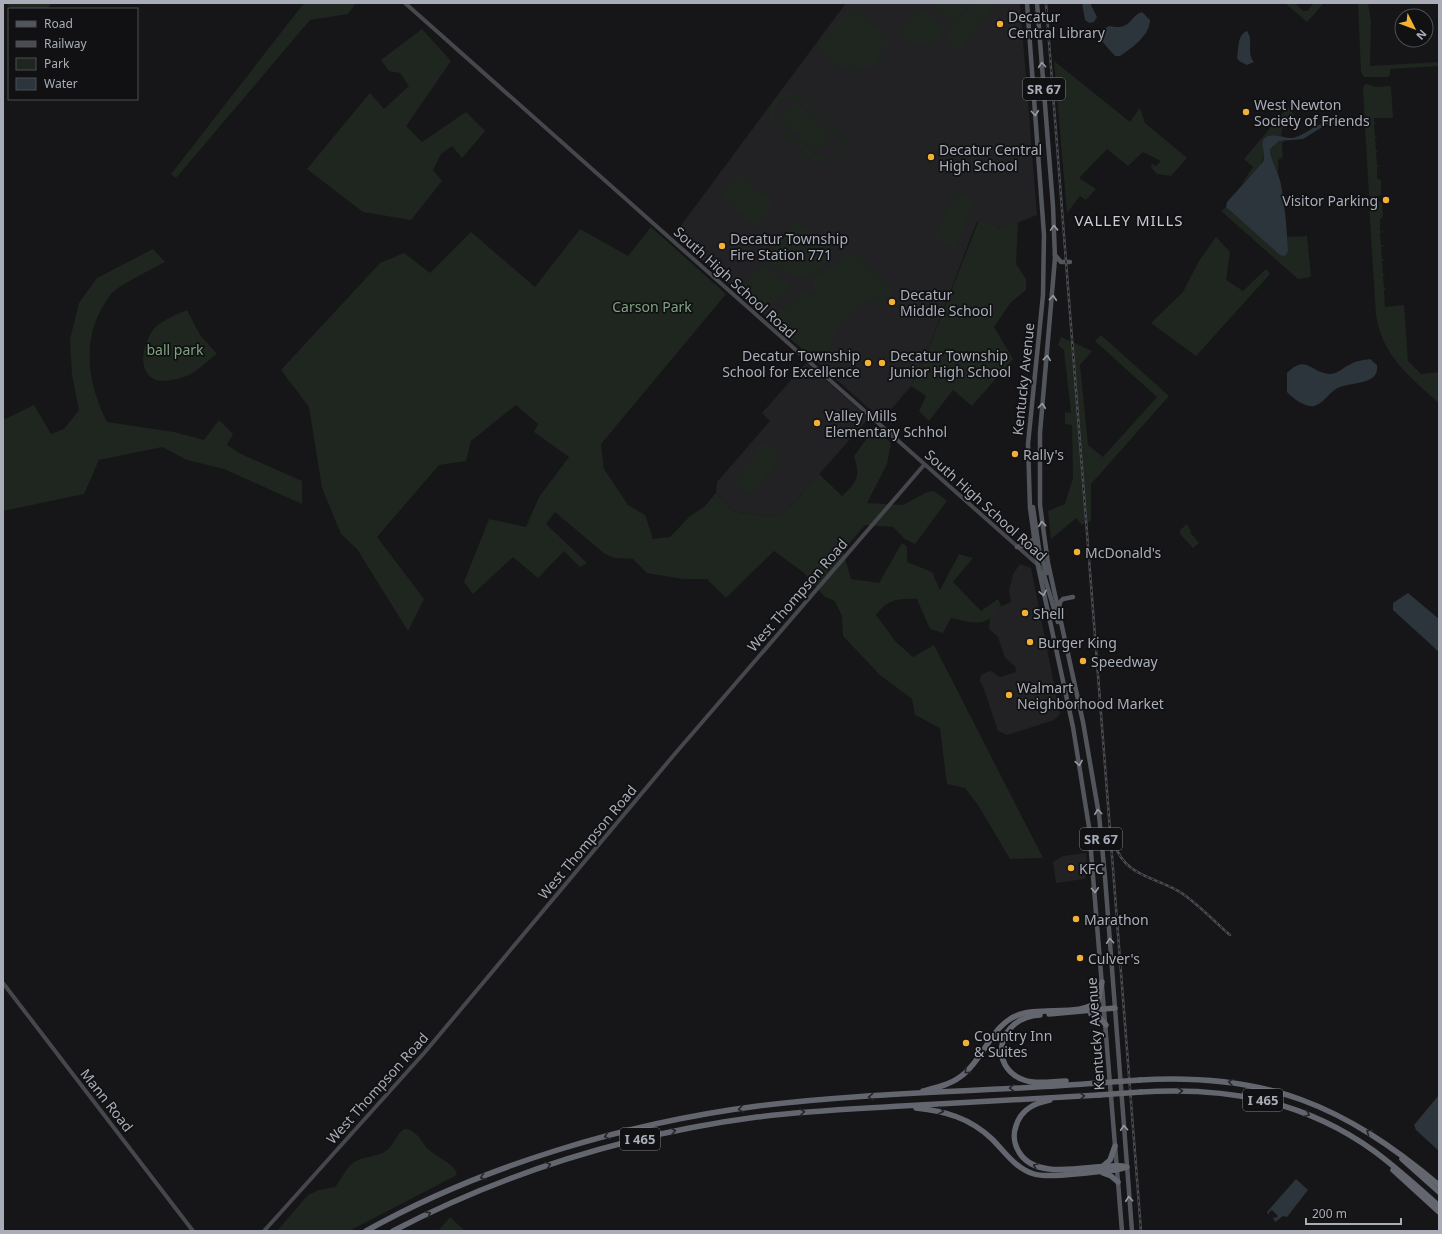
<svg xmlns="http://www.w3.org/2000/svg" width="1442" height="1234" font-family="'Noto Sans',sans-serif">
<style>
.built{fill:#222225}
.green{fill:#1e261f;fill-rule:evenodd}
.water{fill:#2c353c}
.lines{fill:none;stroke-linecap:round;stroke-linejoin:round}
.secondary{stroke:#45474d;stroke-width:4}
.primary{stroke:#53555c;stroke-width:4.5}
.motorway{stroke:#63666e;stroke-width:5.5}
.rail-casing{stroke:#4a4c52;stroke-width:2.5}
.rail{stroke:#111113;stroke-width:1;stroke-dasharray:3;stroke-linecap:butt}
.motorway-bridge{stroke:#63666e;stroke-width:5.5}
.oneway{stroke:#979ba6}
.oneway2{stroke:#26262a}
.poi-dot{fill:#f2b134;stroke:#111113;stroke-width:1.5}
.labels{text-anchor:middle;dominant-baseline:central;stroke-width:3.5;stroke-linejoin:round;paint-order:stroke}
.shield{fill:#111113;stroke:#7b7e86;stroke-width:1}
.shield-label{font-size:13px;font-weight:bold;fill:#a8adb8}
.poi-label{font-size:14px;fill:#a8adb8;stroke:#111113;text-anchor:start}
.street-label{font-size:14px;fill:#a8adb8;stroke:#111113}
.park-label{font-size:14px;fill:#7fa381;stroke:#111113}
.neighbourhood-label{font-size:15px;letter-spacing:1px;fill:#c9ccd4;stroke:#111113}
</style>
<rect width="100%" height="100%" fill="#161618"/>
<!-- built -->
<g class="built">
<path d="M 846,3 L 1020,3 L 1037,215 L 1007,227 L 993,228 L 979,220 L 976,224 L 921,368 L 911,386 L 882,420 L 674,235 Z"/>
<path d="M 806,363 L 869,418 L 789,508 L 771,517 L 733,511 L 716,493 L 717,482 L 770,421 L 762,413 Z"/>
<path d="M 1020,564 L 1031,568 L 1060,714 L 1054,720 L 1007,735 L 998,731 L 984,689 L 980,681 L 981,675 L 987,672 L 991,671 L 1000,677 L 1016,672 L 1015,666 L 1005,658 L 998,637 L 989,629 L 990,618 L 993,612 L 1001,606 L 1011,602 L 1009,591 L 1013,574 Z"/>
<path d="M 1086,853 L 1088,874 L 1084,879 L 1056,883 L 1053,862 L 1063,856 Z"/>
</g>
<!-- green -->
<g class="green">
<path d="M 6,3 L 52,3 L 47,9 L 11,9 Z"/>
<path d="M 304,3 L 356,3 L 348,14 L 310,20 L 176,178 L 171,174 Z"/>
<path d="M 929,3 L 964,3 L 964,4 L 959,18 L 953,26 Z"/>
<path d="M 973,3 L 996,3 L 959,50 L 944,38 Z"/>
<path d="M 1285,3 L 1295,3 L 1303,11 L 1307,11 L 1314,3 L 1324,3 L 1307,22 Z"/>
<path d="M 1358,3 L 1368,3 L 1371,21 L 1370,66 L 1439,62 L 1439,66 L 1390,69 L 1390,75 L 1388,77 L 1364,77 L 1361,72 Z"/>
<path d="M 855,8 L 887,37 L 887,47 C 882,55 876,63 867,68 C 847,79 827,58 817,44 L 850,9 Z"/>
<path d="M 923,8 L 946,29 L 936,41 L 925,44 L 914,43 L 904,39 L 900,31 L 919,9 Z"/>
<path d="M 422,29 L 451,61 L 406,126 L 422,142 L 466,112 L 485,131 L 462,158 L 452,146 L 441,154 L 433,170 L 442,181 L 411,220 L 363,212 L 307,169 L 370,93 L 384,109 L 409,86 L 400,73 L 389,71 L 381,60 Z"/>
<path d="M 1054,61 L 1130,122 L 1140,108 L 1145,123 L 1187,158 L 1171,176 L 1157,174 L 1151,167 L 1152,164 L 1156,166 L 1161,161 L 1143,152 L 1128,166 L 1107,149 L 1079,178 L 1096,189 L 1086,200 L 1080,196 L 1067,213 Z"/>
<path d="M 1367,84 L 1376,87 L 1391,86 L 1393,118 L 1374,118 L 1374,122 L 1377,123 L 1374,124 L 1375,136 L 1378,137 L 1375,138 L 1376,150 L 1379,151 L 1376,152 L 1377,165 L 1380,166 L 1377,167 L 1377,179 L 1381,180 L 1381,194 L 1379,196 L 1371,197 L 1369,195 L 1363,90 L 1364,85 Z"/>
<path d="M 786,93 L 793,93 L 802,98 L 851,142 L 849,145 L 843,140 C 843,154 832,166 817,161 C 809,159 802,150 796,144 C 784,134 762,121 772,103 C 775,98 780,95 786,93 ZM 790,97 L 799,101 L 834,131 L 838,138 L 839,146 C 835,157 826,161 816,156 L 777,122 C 770,110 776,98 790,97 Z"/>
<path d="M 794,102 L 833,136 L 818,153 L 779,119 Z"/>
<path d="M 1288,107 L 1294,115 L 1282,129 L 1281,137 L 1275,136 L 1263,147 C 1267,166 1254,173 1241,185 L 1253,167 L 1244,159 Z"/>
<path d="M 1279,140 L 1285,141 L 1282,143 L 1283,157 L 1278,160 L 1278,173 L 1273,164 L 1270,149 Z"/>
<path d="M 740,174 L 774,205 L 755,228 L 720,197 Z"/>
<path d="M 955,192 L 975,199 L 955,248 L 935,240 Z"/>
<path d="M 1379,201 L 1382,203 L 1383,217 L 1380,219 L 1380,231 L 1384,232 L 1380,233 L 1381,245 L 1385,246 L 1381,247 L 1382,259 L 1386,260 L 1382,261 L 1383,274 L 1386,275 L 1383,276 L 1384,288 L 1387,289 L 1384,290 L 1385,307 L 1404,305 L 1408,361 L 1421,374 L 1439,372 L 1439,403 C 1409,376 1383,357 1376,315 L 1369,205 L 1371,202 Z"/>
<path d="M 1226,207 L 1281,255 L 1288,251 L 1287,237 L 1307,236 L 1311,277 L 1298,279 L 1221,211 Z"/>
<path d="M 979,220 L 998,228 L 1018,223 L 1016,264 L 1026,279 L 1026,290 L 1011,302 L 994,327 L 1013,359 L 972,406 L 953,390 L 929,421 L 919,411 L 926,396 L 911,386 L 921,368 Z"/>
<path d="M 793,223 L 799,223 L 833,250 L 825,265 L 813,274 L 797,277 L 780,271 L 766,257 Z"/>
<path d="M 651,227 L 726,294 L 601,444 L 604,469 L 628,505 L 645,515 L 653,539 L 670,537 L 690,516 L 704,507 L 716,493 L 733,511 L 771,517 L 789,508 L 819,474 L 842,496 C 857,481 861,478 854,456 L 875,427 L 891,443 L 887,464 L 867,503 L 903,505 L 927,492 L 934,491 L 947,501 L 915,544 L 905,539 L 893,527 L 865,525 L 843,551 L 851,579 L 879,583 L 902,543 L 907,547 L 907,562 L 932,572 L 940,590 L 959,554 L 973,558 L 953,582 L 981,611 L 998,599 L 1001,606 C 996,610 994,614 990,618 C 980,627 962,620 951,618 L 943,633 L 930,629 L 917,599 C 900,598 887,599 876,615 L 896,642 L 913,657 L 934,645 L 1043,858 L 1010,859 L 978,805 L 965,788 L 947,784 L 940,728 L 915,715 L 912,699 L 880,675 L 843,636 L 842,616 L 835,601 L 825,597 L 804,573 L 774,551 L 726,598 L 707,579 L 683,579 L 647,573 L 633,559 L 615,558 L 605,554 L 555,512 L 546,524 L 587,563 L 580,567 L 564,551 L 538,578 L 513,557 L 473,594 L 464,582 L 489,519 L 526,527 L 539,497 L 569,457 L 534,432 L 538,424 L 516,405 L 471,441 L 466,461 L 439,465 L 377,537 L 424,599 L 408,631 L 357,549 L 341,534 L 322,488 L 309,407 L 281,370 L 380,263 L 404,253 L 430,273 L 471,232 L 535,287 L 580,229 L 628,256 Z"/>
<path d="M 1216,237 L 1230,252 L 1226,280 L 1243,291 L 1266,269 L 1270,274 L 1196,356 L 1151,323 L 1183,292 L 1199,261 Z"/>
<path d="M 153,249 L 165,262 C 154,268 118,286 112,293 C 80,332 86,381 107,422 L 174,432 L 204,440 L 219,420 L 233,434 L 227,445 L 241,454 L 302,481 L 302,504 L 224,469 L 187,460 L 162,447 L 99,460 L 84,494 L 3,511 L 3,420 L 34,405 L 51,434 L 64,429 L 79,410 L 72,375 L 70,339 L 79,303 L 97,278 Z"/>
<path d="M 850,251 L 872,270 L 893,292 L 880,306 L 870,299 L 857,307 L 835,330 L 832,345 L 819,364 L 771,322 L 799,293 L 812,292 L 814,279 Z"/>
<path d="M 766,265 L 791,286 L 776,302 L 762,311 L 739,291 L 760,266 Z"/>
<path d="M 187,310 L 200,335 L 217,354 C 207,361 196,373 184,377 C 176,379 160,384 152,378 C 137,368 144,342 153,330 C 160,321 177,314 187,310 Z"/>
<path d="M 1101,335 L 1169,396 L 1091,484 L 1091,521 L 1082,525 L 1076,518 L 1051,539 L 1048,511 L 1065,504 L 1073,478 L 1072,425 L 1065,424 L 1065,412 L 1071,413 L 1064,350 L 1058,345 L 1061,337 L 1092,351 L 1080,365 L 1088,445 L 1103,457 L 1157,397 L 1095,341 Z"/>
<path d="M 765,441 L 783,455 L 751,497 L 732,483 Z"/>
<path d="M 1187,524 L 1191,531 L 1190,532 L 1199,543 L 1193,548 L 1180,534 L 1180,530 Z"/>
<path d="M 405,1129 C 417,1130 421,1142 428,1149 C 437,1158 451,1161 457,1173 L 455,1176 L 349,1231 L 277,1231 L 308,1195 L 319,1190 L 335,1187 C 341,1180 348,1165 354,1162 C 364,1156 379,1157 387,1150 C 395,1144 396,1133 405,1129 Z"/>
<path d="M 450,1217 L 465,1231 L 438,1231 Z"/>
</g>
<!-- water -->
<g class="water">
<path d="M 1082,3 L 1090,3 L 1097,17 L 1094,22 L 1089,23 L 1085,20 Z"/>
<path d="M 1142,12 L 1150,20 C 1150,35 1132,48 1120,56 L 1115,56 L 1100,39 L 1104,29 L 1109,26 C 1132,31 1128,17 1142,12 Z"/>
<path d="M 1247,31 C 1254,40 1246,53 1254,62 L 1247,65 L 1239,61 L 1237,58 C 1239,48 1237,35 1247,31 Z"/>
<path d="M 1342,122 L 1327,124 L 1303,139 L 1279,141 L 1270,149 C 1271,163 1279,172 1281,185 C 1285,207 1287,230 1288,251 L 1285,256 L 1280,255 L 1226,207 L 1227,202 L 1263,162 C 1266,154 1260,144 1264,139 C 1270,131 1285,139 1293,138 C 1305,135 1313,126 1324,123 C 1329,122 1337,122 1342,122 Z"/>
<path d="M 1370,359 L 1377,365 C 1380,387 1347,381 1336,389 C 1329,393 1323,404 1314,406 C 1306,408 1292,398 1287,392 L 1287,373 C 1307,354 1309,372 1329,374 C 1338,374 1342,368 1349,365 C 1355,361 1363,360 1370,359 Z"/>
<path d="M 1408,593 L 1439,619 L 1439,652 L 1393,610 L 1393,603 Z"/>
<path d="M 1439,1095 L 1439,1151 L 1416,1130 L 1414,1125 Z"/>
<path d="M 1296,1179 L 1308,1190 L 1287,1217 L 1283,1216 L 1275,1222 L 1273,1217 L 1276,1218 L 1278,1216 L 1272,1210 L 1269,1212 L 1269,1215 L 1267,1212 Z"/>
</g>
<g class="lines">
<!-- secondary -->
<g class="secondary">
<path d="M 405,3 L 1046,572"/>
<path d="M 3,983 L 193,1231"/>
<path d="M 264,1231 L 425,1052 L 673,756 L 924,465"/>
</g>
<!-- primary -->
<g class="primary">
<path d="M 1027,3 L 1044,235 L 1043,295 L 1028,444 L 1030,508 L 1038,566 L 1073,727 L 1089,827 L 1122,1231"/>
<path d="M 1037,3 L 1053,206 L 1055,258 L 1040,433 L 1040,505 L 1048,563 L 1083,722 L 1099,815 L 1105,877 L 1132,1231"/>
<path d="M 1055,255 L 1061,262 L 1070,262"/>
<path d="M 1033,507 L 1039,549 L 1047,573"/>
<path d="M 1017,547 L 1027,545 L 1034,539"/>
<path d="M 1043,572 L 1058,622"/>
<path d="M 1059,609 L 1060,602 L 1063,599 L 1073,597"/>
</g>
<!-- motorway -->
<g class="motorway">
<path d="M 1049,1014 L 1115,1008"/>
<path d="M 1091,1014 L 1098,1016 L 1106,1025"/>
<path d="M 1040,1015 C 998,1017 987,1067 1024,1080 C 1036,1085 1053,1081 1066,1081"/>
<path d="M 1140,1080 C 1267,1073 1342,1104 1439,1185"/>
<path d="M 923,1091 C 939,1087 953,1084 965,1073 C 986,1055 992,1023 1021,1014 C 1041,1007 1084,1016 1098,1001 L 1102,982"/>
<path d="M 1141,1092 C 1227,1087 1303,1100 1374,1151 C 1397,1168 1418,1187 1439,1206"/>
<path d="M 1050,1100 C 1035,1103 1021,1109 1016,1126 C 1013,1134 1014,1144 1019,1152 C 1037,1183 1093,1163 1123,1166"/>
<path d="M 916,1108 C 945,1111 970,1118 992,1139 C 1005,1152 1015,1168 1034,1174 C 1049,1179 1098,1171 1116,1170 L 1127,1167"/>
<path d="M 1402,1159 L 1439,1192"/>
<path d="M 1103,1166 L 1110,1160 L 1115,1146"/>
<path d="M 1393,1170 L 1439,1212"/>
<path d="M 1103,1173 L 1111,1176 L 1118,1182"/>
<path d="M 366,1231 C 482,1166 626,1123 758,1106 C 870,1092 985,1092 1098,1083"/>
<path d="M 393,1231 C 506,1172 630,1134 757,1117 C 805,1111 854,1109 902,1106 C 968,1102 1033,1099 1099,1095"/>
</g>
<!-- rail casing -->
<g class="rail-casing">
<g id="rail">
<path d="M 1046,3 L 1141,1231"/>
<path d="M 1114,843 C 1126,879 1157,876 1183,894 C 1200,906 1215,922 1230,935"/>
</g>
</g>
<!-- rail -->
<use href="#rail" class="rail"/>
<!-- motorway-bridge -->
<g class="motorway-bridge">
<path d="M 1098,1083 L 1140,1080"/>
<path d="M 1099,1095 L 1141,1092"/>
</g>
</g>
<!-- one-way arrows -->
<defs><path id="oneway-chevron" d="M-2-3.5L2.5 0L-2 3.5" fill="none" stroke-width="1.6" stroke-linecap="round" stroke-linejoin="round"/></defs>
<g class="oneway">
<use href="#oneway-chevron" transform="translate(1042 65) rotate(-95)"/>
<use href="#oneway-chevron" transform="translate(1035 113) rotate(85)"/>
<use href="#oneway-chevron" transform="translate(1054 228) rotate(-92)"/>
<use href="#oneway-chevron" transform="translate(1053 298) rotate(-85)"/>
<use href="#oneway-chevron" transform="translate(1047 358) rotate(-84)"/>
<use href="#oneway-chevron" transform="translate(1042 406) rotate(-85)"/>
<use href="#oneway-chevron" transform="translate(1042 524) rotate(-96)"/>
<use href="#oneway-chevron" transform="translate(1043 593) rotate(78)"/>
<use href="#oneway-chevron" transform="translate(1079 763) rotate(80)"/>
<use href="#oneway-chevron" transform="translate(1098 812) rotate(-97)"/>
<use href="#oneway-chevron" transform="translate(1095 890) rotate(86)"/>
<use href="#oneway-chevron" transform="translate(1110 941) rotate(-94)"/>
<use href="#oneway-chevron" transform="translate(1124 1128) rotate(-94)"/>
<use href="#oneway-chevron" transform="translate(1129 1199) rotate(-95)"/>
</g>
<g class="oneway2">
<use href="#oneway-chevron" transform="translate(967 1071) rotate(137)"/>
<use href="#oneway-chevron" transform="translate(1231 1082) rotate(-171)"/>
<use href="#oneway-chevron" transform="translate(1012 1088) rotate(176)"/>
<use href="#oneway-chevron" transform="translate(1180 1091) rotate(-1)"/>
<use href="#oneway-chevron" transform="translate(1082 1096) rotate(-3)"/>
<use href="#oneway-chevron" transform="translate(871 1097) rotate(176)"/>
<use href="#oneway-chevron" transform="translate(741 1109) rotate(172)"/>
<use href="#oneway-chevron" transform="translate(941 1111) rotate(12)"/>
<use href="#oneway-chevron" transform="translate(802 1112) rotate(-5)"/>
<use href="#oneway-chevron" transform="translate(1307 1114) rotate(21)"/>
<use href="#oneway-chevron" transform="translate(673 1131) rotate(-12)"/>
<use href="#oneway-chevron" transform="translate(1369 1132) rotate(-146)"/>
<use href="#oneway-chevron" transform="translate(607 1136) rotate(165)"/>
<use href="#oneway-chevron" transform="translate(548 1165) rotate(-18)"/>
<use href="#oneway-chevron" transform="translate(1036 1166) rotate(-157)"/>
<use href="#oneway-chevron" transform="translate(483 1177) rotate(159)"/>
<use href="#oneway-chevron" transform="translate(428 1214) rotate(-26)"/>
</g>
<!-- markers -->
<g class="poi-dot">
<circle cx="1000" cy="24" r="4"/>
<circle cx="1246" cy="112" r="4"/>
<circle cx="931" cy="157" r="4"/>
<circle cx="1386" cy="200" r="4"/>
<circle cx="722" cy="246" r="4"/>
<circle cx="892" cy="302" r="4"/>
<circle cx="868" cy="363" r="4"/>
<circle cx="882" cy="363" r="4"/>
<circle cx="817" cy="423" r="4"/>
<circle cx="1015" cy="454" r="4"/>
<circle cx="1077" cy="552" r="4"/>
<circle cx="1025" cy="613" r="4"/>
<circle cx="1030" cy="642" r="4"/>
<circle cx="1083" cy="661" r="4"/>
<circle cx="1009" cy="695" r="4"/>
<circle cx="1071" cy="868" r="4"/>
<circle cx="1076" cy="919" r="4"/>
<circle cx="1080" cy="958" r="4"/>
<circle cx="966" cy="1043" r="4"/>
</g>
<g class="labels">
<!-- shield labels -->
<g class="shield">
<rect x="1023" y="78" width="42" height="22" rx="3"/>
<rect x="1080" y="828" width="42" height="22" rx="3"/>
<rect x="1243" y="1089" width="40" height="22" rx="3"/>
<rect x="620" y="1128" width="40" height="22" rx="3"/>
</g>
<g class="shield-label">
<text x="1044" y="89">SR 67</text>
<text x="1101" y="839">SR 67</text>
<text x="1263" y="1100">I 465</text>
<text x="640" y="1139">I 465</text>
</g>
<!-- poi labels -->
<g class="poi-label">
<text x="1008" y="16">Decatur<tspan x="1008" dy="16">Central Library</tspan></text>
<text x="1254" y="104">West Newton<tspan x="1254" dy="16">Society of Friends</tspan></text>
<text x="939" y="149">Decatur Central<tspan x="939" dy="16">High School</tspan></text>
<text x="1378" y="200" text-anchor="end">Visitor Parking</text>
<text x="730" y="238">Decatur Township<tspan x="730" dy="16">Fire Station 771</tspan></text>
<text x="900" y="294">Decatur<tspan x="900" dy="16">Middle School</tspan></text>
<text x="860" y="355" text-anchor="end">Decatur Township<tspan x="860" dy="16">School for Excellence</tspan></text>
<text x="890" y="355">Decatur Township<tspan x="890" dy="16">Junior High School</tspan></text>
<text x="825" y="415">Valley Mills<tspan x="825" dy="16">Elementary Schhol</tspan></text>
<text x="1023" y="454">Rally's</text>
<text x="1085" y="552">McDonald's</text>
<text x="1033" y="613">Shell</text>
<text x="1038" y="642">Burger King</text>
<text x="1091" y="661">Speedway</text>
<text x="1017" y="687">Walmart<tspan x="1017" dy="16">Neighborhood Market</tspan></text>
<text x="1079" y="868">KFC</text>
<text x="1084" y="919">Marathon</text>
<text x="1088" y="958">Culver's</text>
<text x="974" y="1035">Country Inn<tspan x="974" dy="16">&amp; Suites</tspan></text>
</g>
<!-- street labels -->
<g class="street-label">
<text transform="translate(735 282) rotate(42)">South High School Road</text>
<text transform="translate(1023 379) rotate(-84)">Kentucky Avenue</text>
<text transform="translate(986 505) rotate(42)">South High School Road</text>
<text transform="translate(797 595) rotate(-49)">West Thompson Road</text>
<text transform="translate(587 842) rotate(-50)">West Thompson Road</text>
<text transform="translate(1095 1034) rotate(-94)">Kentucky Avenue</text>
<text transform="translate(377 1088) rotate(-48)">West Thompson Road</text>
<text transform="translate(107 1100) rotate(52)">Mann Road</text>
</g>
<!-- park labels -->
<g class="park-label">
<text x="652" y="306">Carson Park</text>
<text x="175" y="349">ball park</text>
</g>
<!-- neighbourhood labels -->
<g class="neighbourhood-label">
<text x="1129" y="220">VALLEY MILLS</text>
</g>
</g>
<!-- border -->
<rect width="1442" height="1234" fill="none" stroke="#a8adb8" stroke-width="8"/>
<!-- legend -->
<rect x="8" y="8" width="130" height="92" fill="#111113" stroke="#4d4f55"/>
<rect x="16" y="21" width="20" height="6" fill="#53555c" stroke="#4d4f55"/>
<text x="44" y="28" font-size="12" fill="#a8adb8">Road</text>
<rect x="16" y="41" width="20" height="6" fill="#4a4c52" stroke="#4d4f55"/>
<text x="44" y="48" font-size="12" fill="#a8adb8">Railway</text>
<rect x="16" y="58" width="20" height="12" fill="#1e261f" stroke="#4d4f55"/>
<text x="44" y="68" font-size="12" fill="#a8adb8">Park</text>
<rect x="16" y="78" width="20" height="12" fill="#2c353c" stroke="#4d4f55"/>
<text x="44" y="88" font-size="12" fill="#a8adb8">Water</text>
<!-- north arrow -->
<g transform="translate(1414 28) rotate(132)"><circle r="19" fill="#111113" stroke="#4d4f55"/>
<path d="M0-3L7 15L0 10L-7 15Z" fill="#f2b134"/>
<text y="-6" font-size="11" font-weight="bold" text-anchor="middle" fill="#a8adb8">N</text>
</g>
<!-- scale -->
<path d="M1306 1218v6h95v-6" fill="none" stroke="#a8adb8" stroke-width="2"/>
<text x="1312" y="1218" font-size="12" fill="#a8adb8" stroke="#111113" stroke-width="3" paint-order="stroke">200 m</text>
</svg>
